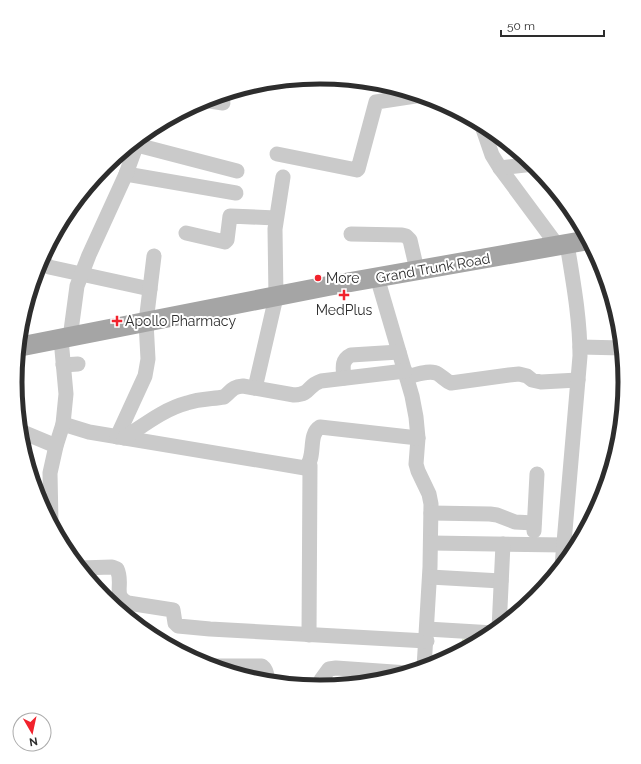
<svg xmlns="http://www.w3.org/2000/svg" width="641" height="764" font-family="Raleway,sans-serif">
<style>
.green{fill:#e3ecd9}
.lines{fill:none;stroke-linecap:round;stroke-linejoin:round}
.minor{stroke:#cacaca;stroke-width:15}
.major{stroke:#a5a5a5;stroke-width:20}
.wall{fill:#8a8a8a}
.shaded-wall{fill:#5a5a5a}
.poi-dot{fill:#f1222c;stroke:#fff;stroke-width:1.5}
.labels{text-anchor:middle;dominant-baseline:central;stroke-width:4;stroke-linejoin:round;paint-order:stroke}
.street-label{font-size:14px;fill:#2d2d2d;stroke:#fff}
.poi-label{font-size:14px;fill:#2d2d2d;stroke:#fff;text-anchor:start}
.rim{fill:none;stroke:#2d2d2d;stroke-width:5}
</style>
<rect width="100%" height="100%" fill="#fff"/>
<!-- green -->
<path class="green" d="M 470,635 L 489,637 L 461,651 L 462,639 Z"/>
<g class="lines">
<!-- minor -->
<g class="minor">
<path d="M 203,100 L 223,103"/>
<path d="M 481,123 L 492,155 L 500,168 L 557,245"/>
<path d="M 137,145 L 237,171"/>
<path d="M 277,154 L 357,170 L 358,169 L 376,102 L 422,95"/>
<path d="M 500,168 L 534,164"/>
<path d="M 126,174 L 236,193"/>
<path d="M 186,233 L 225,242 L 227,240 L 230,216 L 276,218"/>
<path d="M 351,234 L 402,235 L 406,236 L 410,240 L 417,270"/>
<path d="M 41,261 L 43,261 L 49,267 L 150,289"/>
<path d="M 377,277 L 412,396 L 416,417 L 418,438 L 416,464 L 418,471 L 429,494 L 431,504 L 430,567 L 424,668"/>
<path d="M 70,338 L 77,286 L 89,255 L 126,174 L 139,138"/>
<path d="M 580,347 L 623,348"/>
<path d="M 63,365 L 78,364"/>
<path d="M 407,377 C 416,375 430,369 438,374 C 443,377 446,381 451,383 L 509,375 L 519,374 L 527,376 L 532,380 L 541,382 L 578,380"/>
<path d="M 344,378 C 343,368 341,360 351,355 L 399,352"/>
<path d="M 255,388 L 276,297 L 275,229 L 283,177"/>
<path d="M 63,424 L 89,432 L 305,468 C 317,458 307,435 320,427 L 418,438"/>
<path d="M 20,431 L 56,446"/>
<path d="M 117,437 L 145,376 L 148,359 L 146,322 L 154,256"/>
<path d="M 124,438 C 144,425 164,409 187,403 C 199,399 212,399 224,397 C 232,391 231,387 243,386 L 294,395 C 312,394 306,386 321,381 L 405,371"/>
<path d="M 431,513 L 490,514 L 497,515 L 515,522 L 534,523"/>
<path d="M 51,523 L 50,473 L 56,446 L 63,424 L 66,394 L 61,339"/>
<path d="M 534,531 L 537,474"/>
<path d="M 431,543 L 564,545"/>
<path d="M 562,566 L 580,356 C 580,318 573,281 567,244"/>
<path d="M 80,568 L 112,567 L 117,569 C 124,584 112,596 128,603 L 173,610 L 175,623 L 178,626 L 210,629 L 427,641"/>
<path d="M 430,577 L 501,581"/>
<path d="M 427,629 L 494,633"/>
<path d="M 499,629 L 503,544"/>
<path d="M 309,635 L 310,465"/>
<path d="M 209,666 L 262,666 C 267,670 267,675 267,682"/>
<path d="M 321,687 L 321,680 L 329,669 L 336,668 L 408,673"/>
</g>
<!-- major -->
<path class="major" d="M 18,347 L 328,286 L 589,240"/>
</g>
<!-- wall -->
<path class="wall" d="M 120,153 L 116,166 L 107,164 L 106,166 L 105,166 Z"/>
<!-- shaded-wall -->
<path class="shaded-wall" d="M 120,153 L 116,166 L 117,156 Z"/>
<!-- markers -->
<g class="poi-dot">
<circle cx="318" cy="278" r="4"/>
<path d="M342 289h4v4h4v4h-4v4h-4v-4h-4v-4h4z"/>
<path d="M115 315h4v4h4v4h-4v4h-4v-4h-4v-4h4z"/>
</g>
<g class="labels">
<!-- street labels -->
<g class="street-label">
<text transform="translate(433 268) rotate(-10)">Grand Trunk Road</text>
</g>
<!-- poi labels -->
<g class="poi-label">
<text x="326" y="278">More</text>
<text x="344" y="310" text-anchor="middle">MedPlus</text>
<text x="125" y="321">Apollo Pharmacy</text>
</g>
</g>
<!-- crop -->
<path d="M0 0H641V764H0ZM22 382a298 298 0 1 1 596 0a298 298 0 1 1-596 0Z" fill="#fff" fill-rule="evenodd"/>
<path class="rim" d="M22 382a298 298 0 1 1 596 0a298 298 0 1 1-596 0Z"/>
<!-- north arrow -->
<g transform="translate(32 732) rotate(171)"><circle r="19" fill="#ffffff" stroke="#ababab"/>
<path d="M0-3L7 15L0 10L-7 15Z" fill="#f1222c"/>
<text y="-6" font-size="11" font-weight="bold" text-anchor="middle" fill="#2d2d2d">N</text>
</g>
<!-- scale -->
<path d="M501 30v6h103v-6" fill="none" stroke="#2d2d2d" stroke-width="2"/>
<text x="507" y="30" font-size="12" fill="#2d2d2d" stroke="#ffffff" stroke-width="3" paint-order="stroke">50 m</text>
</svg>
